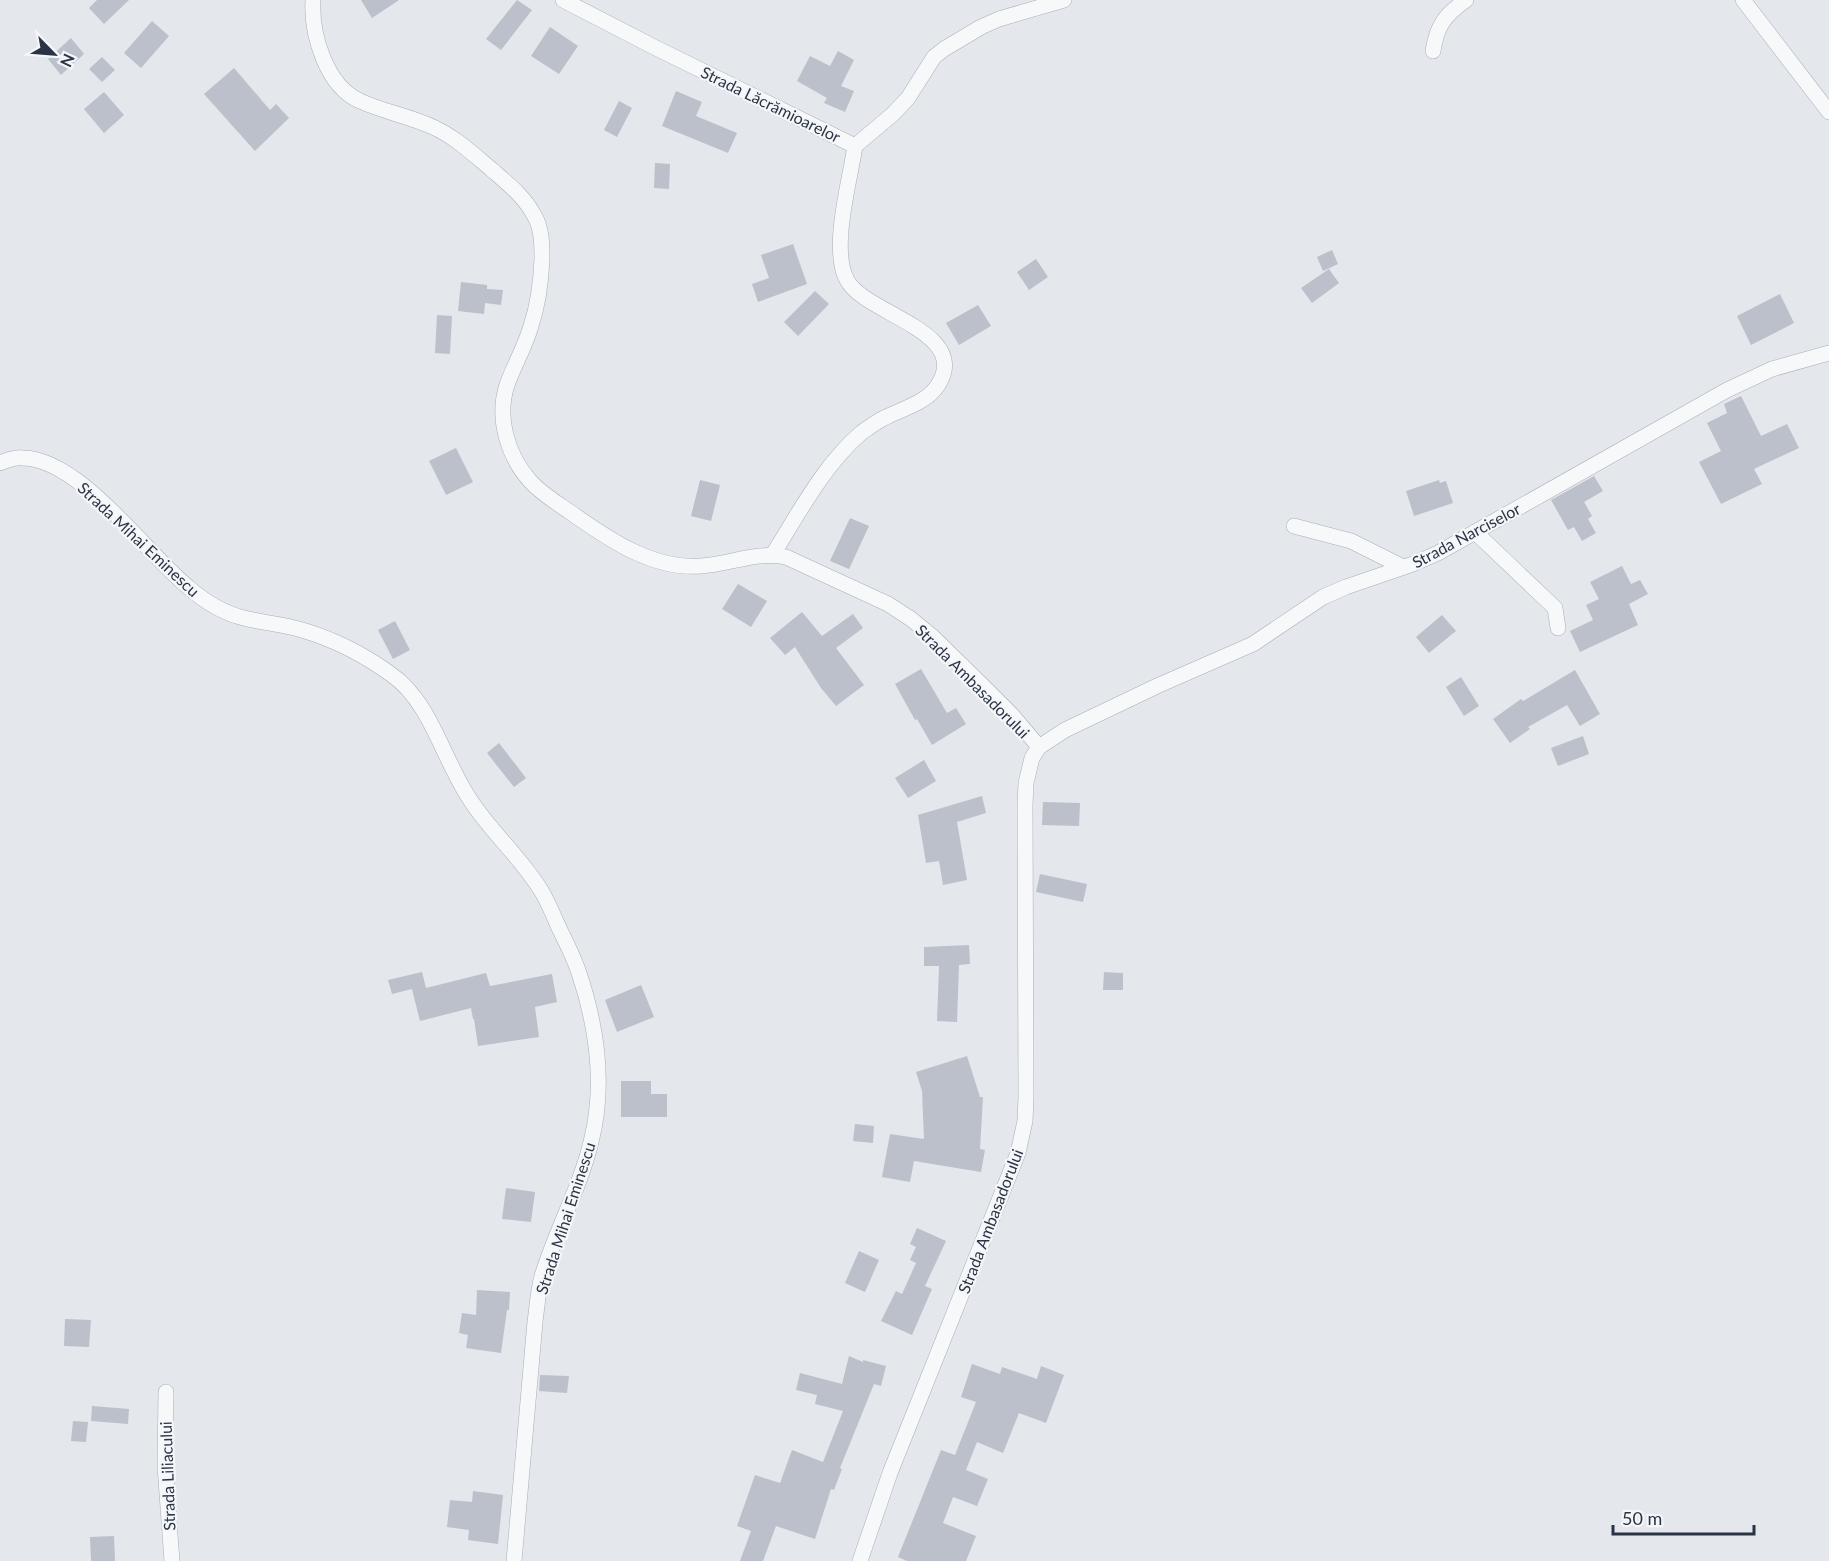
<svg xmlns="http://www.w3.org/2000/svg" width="1829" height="1561" font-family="Lato,sans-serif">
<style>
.building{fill:#bbc0ca}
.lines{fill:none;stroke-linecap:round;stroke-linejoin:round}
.minor-casing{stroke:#a9aeb7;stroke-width:16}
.minor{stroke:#f7f8fa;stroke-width:15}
.labels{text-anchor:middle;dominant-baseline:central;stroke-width:4.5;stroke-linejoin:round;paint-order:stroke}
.street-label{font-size:16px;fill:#2b3445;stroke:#f4f6f9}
</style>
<rect width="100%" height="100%" fill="#e4e7ec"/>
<!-- building -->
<g class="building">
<path d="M 97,0 L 129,0 L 104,24 L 89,8 Z"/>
<path d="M 361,0 L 399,0 L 372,18 Z"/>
<path d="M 517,0 L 532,10 L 501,50 L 486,39 Z"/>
<path d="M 152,21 L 169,36 L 141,68 L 124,53 Z"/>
<path d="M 550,27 L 578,46 L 559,74 L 531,56 Z"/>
<path d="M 71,38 L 84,54 L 61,75 L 48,59 Z"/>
<path d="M 838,51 L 854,60 L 841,86 L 854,91 L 845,112 L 824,103 L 827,98 L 797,81 L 810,56 L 830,66 Z"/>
<path d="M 102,57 L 115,70 L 102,82 L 89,69 Z"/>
<path d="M 234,68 L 270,110 L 276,104 L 289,118 L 255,151 L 204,94 Z"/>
<path d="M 676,91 L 702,102 L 696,116 L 737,133 L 728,153 L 662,126 Z"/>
<path d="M 104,92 L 124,115 L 104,133 L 84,109 Z"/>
<path d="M 619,101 L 632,108 L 617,137 L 604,130 Z"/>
<path d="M 655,163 L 670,164 L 669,189 L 654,188 Z"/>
<path d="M 793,244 L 807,284 L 758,302 L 752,284 L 769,278 L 761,255 Z"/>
<path d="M 1332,250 L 1338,264 L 1323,271 L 1317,257 Z"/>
<path d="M 1036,259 L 1048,277 L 1029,290 L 1017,272 Z"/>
<path d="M 1329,269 L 1339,283 L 1312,303 L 1301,288 Z"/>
<path d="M 461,282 L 487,285 L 487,289 L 503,290 L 501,305 L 485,303 L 484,314 L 458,311 Z"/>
<path d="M 815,291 L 829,304 L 798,336 L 784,322 Z"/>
<path d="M 1780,294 L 1794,323 L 1751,345 L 1737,316 Z"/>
<path d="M 978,305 L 991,326 L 959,345 L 946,323 Z"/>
<path d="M 437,315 L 452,316 L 450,354 L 435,353 Z"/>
<path d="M 1741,396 L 1761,436 L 1787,424 L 1799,448 L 1754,469 L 1762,484 L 1721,504 L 1699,462 L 1721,451 L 1707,423 L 1727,413 L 1724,404 Z"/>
<path d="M 456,448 L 473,482 L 446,495 L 429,461 Z"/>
<path d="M 1594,476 L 1603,491 L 1584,502 L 1592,516 L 1588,519 L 1596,533 L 1582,541 L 1574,527 L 1568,530 L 1551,500 Z"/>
<path d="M 700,480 L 720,485 L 711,521 L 691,516 Z"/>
<path d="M 1439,480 L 1440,483 L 1446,481 L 1453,503 L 1414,516 L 1406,491 Z"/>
<path d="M 850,518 L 869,526 L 849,569 L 830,561 Z"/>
<path d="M 1622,566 L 1631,584 L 1640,580 L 1648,594 L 1629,604 L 1638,625 L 1580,652 L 1570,631 L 1593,620 L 1586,605 L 1599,599 L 1590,582 Z"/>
<path d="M 738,584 L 767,601 L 751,627 L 722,609 Z"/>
<path d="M 802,612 L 822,636 L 853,614 L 863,628 L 836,648 L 864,685 L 836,706 L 821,688 L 795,647 L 785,655 L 770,638 Z"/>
<path d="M 1442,615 L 1456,631 L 1429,653 L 1416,637 Z"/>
<path d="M 395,621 L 410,650 L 393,659 L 378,630 Z"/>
<path d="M 921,669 L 947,713 L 956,708 L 966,724 L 932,745 L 917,719 L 915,720 L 895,684 Z"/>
<path d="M 1575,670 L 1600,714 L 1580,726 L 1567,705 L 1528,727 L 1530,729 L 1510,743 L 1493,719 L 1521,699 L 1523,701 Z"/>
<path d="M 1461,677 L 1479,706 L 1464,716 L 1446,687 Z"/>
<path d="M 1583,736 L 1589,754 L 1558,766 L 1551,748 Z"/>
<path d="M 499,743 L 526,778 L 514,787 L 487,753 Z"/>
<path d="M 924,760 L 936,781 L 908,798 L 895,778 Z"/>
<path d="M 982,796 L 986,813 L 957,822 L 967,880 L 943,885 L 939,861 L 926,863 L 918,815 Z"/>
<path d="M 1043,802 L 1080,803 L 1079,826 L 1042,825 Z"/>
<path d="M 1040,874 L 1087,884 L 1083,902 L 1036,892 Z"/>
<path d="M 969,945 L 970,964 L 959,965 L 957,1022 L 937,1021 L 939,966 L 924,966 L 924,947 Z"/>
<path d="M 422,972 L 426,988 L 486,973 L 490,986 L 552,974 L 557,1002 L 535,1007 L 539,1037 L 478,1046 L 474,1019 L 473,1019 L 471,1008 L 420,1021 L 412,989 L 392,994 L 388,980 Z"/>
<path d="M 1104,972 L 1123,973 L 1123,990 L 1103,990 Z"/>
<path d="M 641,985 L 654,1017 L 617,1032 L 605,1000 Z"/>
<path d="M 967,1056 L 980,1097 L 983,1097 L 980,1149 L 985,1150 L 981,1172 L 914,1161 L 910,1182 L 882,1177 L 890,1134 L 924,1139 L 922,1091 L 916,1072 Z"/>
<path d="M 621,1081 L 651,1081 L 651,1094 L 667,1094 L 667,1117 L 621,1117 Z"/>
<path d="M 855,1124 L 874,1126 L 873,1143 L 853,1141 Z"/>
<path d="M 506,1188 L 535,1192 L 531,1222 L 502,1219 Z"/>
<path d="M 917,1228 L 946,1241 L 925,1286 L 932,1289 L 912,1335 L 881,1321 L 896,1291 L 902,1294 L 916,1263 L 910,1260 L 916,1247 L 910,1244 Z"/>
<path d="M 859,1251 L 879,1260 L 865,1292 L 845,1283 Z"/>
<path d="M 477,1290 L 510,1292 L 509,1310 L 507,1310 L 501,1353 L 466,1348 L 468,1335 L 459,1333 L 462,1313 L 476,1315 Z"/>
<path d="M 65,1319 L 91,1320 L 89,1347 L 64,1346 Z"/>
<path d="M 849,1356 L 863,1362 L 863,1360 L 886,1366 L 881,1386 L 874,1384 L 840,1468 L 842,1469 L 834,1490 L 831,1489 L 815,1539 L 776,1526 L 763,1561 L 740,1561 L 751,1531 L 737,1526 L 755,1475 L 780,1483 L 792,1450 L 823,1462 L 843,1411 L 815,1404 L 817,1395 L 796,1390 L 800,1373 L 842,1384 Z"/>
<path d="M 972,1364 L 1000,1374 L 1002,1367 L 1037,1379 L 1041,1366 L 1064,1375 L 1046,1423 L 1019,1413 L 1003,1453 L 977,1442 L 966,1470 L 988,1479 L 977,1506 L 953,1497 L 943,1523 L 976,1536 L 966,1561 L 907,1561 L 898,1557 L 941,1450 L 955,1455 L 976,1402 L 961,1397 Z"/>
<path d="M 540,1375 L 569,1376 L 567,1393 L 539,1391 Z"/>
<path d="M 92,1406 L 129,1409 L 128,1424 L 91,1421 Z"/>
<path d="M 73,1421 L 88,1422 L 86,1442 L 71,1441 Z"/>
<path d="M 473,1491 L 503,1495 L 498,1544 L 468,1540 L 469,1530 L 447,1527 L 450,1500 L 472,1502 Z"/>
<path d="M 114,1536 L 115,1561 L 91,1561 L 90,1537 Z"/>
</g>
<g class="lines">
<!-- minor casing -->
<g class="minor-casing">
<g id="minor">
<path d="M 313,0 C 311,34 326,86 360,101 C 384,112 409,116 433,127 C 455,137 473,154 491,169 C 507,183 524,196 534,215 C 542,228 542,245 542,259 C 541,282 538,305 531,326 C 525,347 514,365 507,385 C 496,418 508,457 531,482 C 542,494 557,503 570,512 C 608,539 653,570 701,566 C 730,564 758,551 786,557 L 888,604 L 911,619 L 933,637 L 984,687 L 1012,715 L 1039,747"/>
<path d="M 563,0 L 654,47 L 855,146 C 850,181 830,249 847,280 C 864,314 972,331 938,385 C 927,403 901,409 884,418 C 876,422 868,428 861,433 C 823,466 799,513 773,554"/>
<path d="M 1743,0 L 1829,112"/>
<path d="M 1433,51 C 1437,25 1445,15 1466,0"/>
<path d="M 855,146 L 893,114 L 908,98 L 934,57 L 944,49 L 981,27 L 999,19 L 1064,0"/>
<path d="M 0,463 C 8,460 15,457 23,458 C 80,459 145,552 188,587 C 204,601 223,613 244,618 C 263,623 283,624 302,630 C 333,639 366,656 392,675 C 432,703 444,764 473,804 C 494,835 523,860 542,892 C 549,904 554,917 560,930 C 567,944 574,958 579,973 C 597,1027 605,1087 591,1142 C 580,1188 556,1230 542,1276 C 538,1291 537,1307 535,1322 L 514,1561"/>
<path d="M 1294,526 L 1351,541 L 1403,567"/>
<path d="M 1475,532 L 1555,608 L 1558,628"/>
<path d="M 166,1392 L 165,1466 L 172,1561"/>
<path d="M 860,1561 L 890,1473 L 1018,1153 L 1025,1121 L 1026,1097 L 1025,805 L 1026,783 L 1032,758 L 1039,747 L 1065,730 L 1157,686 L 1253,644 L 1323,597 L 1346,587 L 1413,564 L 1438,553 L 1727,390 L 1772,369 L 1829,353"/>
</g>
</g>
<!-- minor -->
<use href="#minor" class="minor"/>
</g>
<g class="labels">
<!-- street labels -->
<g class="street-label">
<text transform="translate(771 104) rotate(26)">Strada Lăcrămioarelor</text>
<text transform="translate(1466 535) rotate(-28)">Strada Narciselor</text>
<text transform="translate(139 539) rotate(43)">Strada Mihai Eminescu</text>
<text transform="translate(973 681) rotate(45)">Strada Ambasadorului</text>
<text transform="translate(565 1218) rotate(-72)">Strada Mihai Eminescu</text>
<text transform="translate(990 1221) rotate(-69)">Strada Ambasadorului</text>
<text transform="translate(167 1476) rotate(-92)">Strada Liliacului</text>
</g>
</g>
<!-- north arrow -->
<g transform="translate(54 54) rotate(115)" stroke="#f4f6f9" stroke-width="4.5" paint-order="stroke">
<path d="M0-4.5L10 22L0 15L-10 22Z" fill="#2b3445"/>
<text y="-9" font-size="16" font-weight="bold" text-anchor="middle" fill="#2b3445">N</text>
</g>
<!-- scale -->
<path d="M1613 1525v9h141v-9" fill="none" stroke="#2b3445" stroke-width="3"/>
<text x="1622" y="1525" font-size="18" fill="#2b3445" stroke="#f4f6f9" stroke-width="4.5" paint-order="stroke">50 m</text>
</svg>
